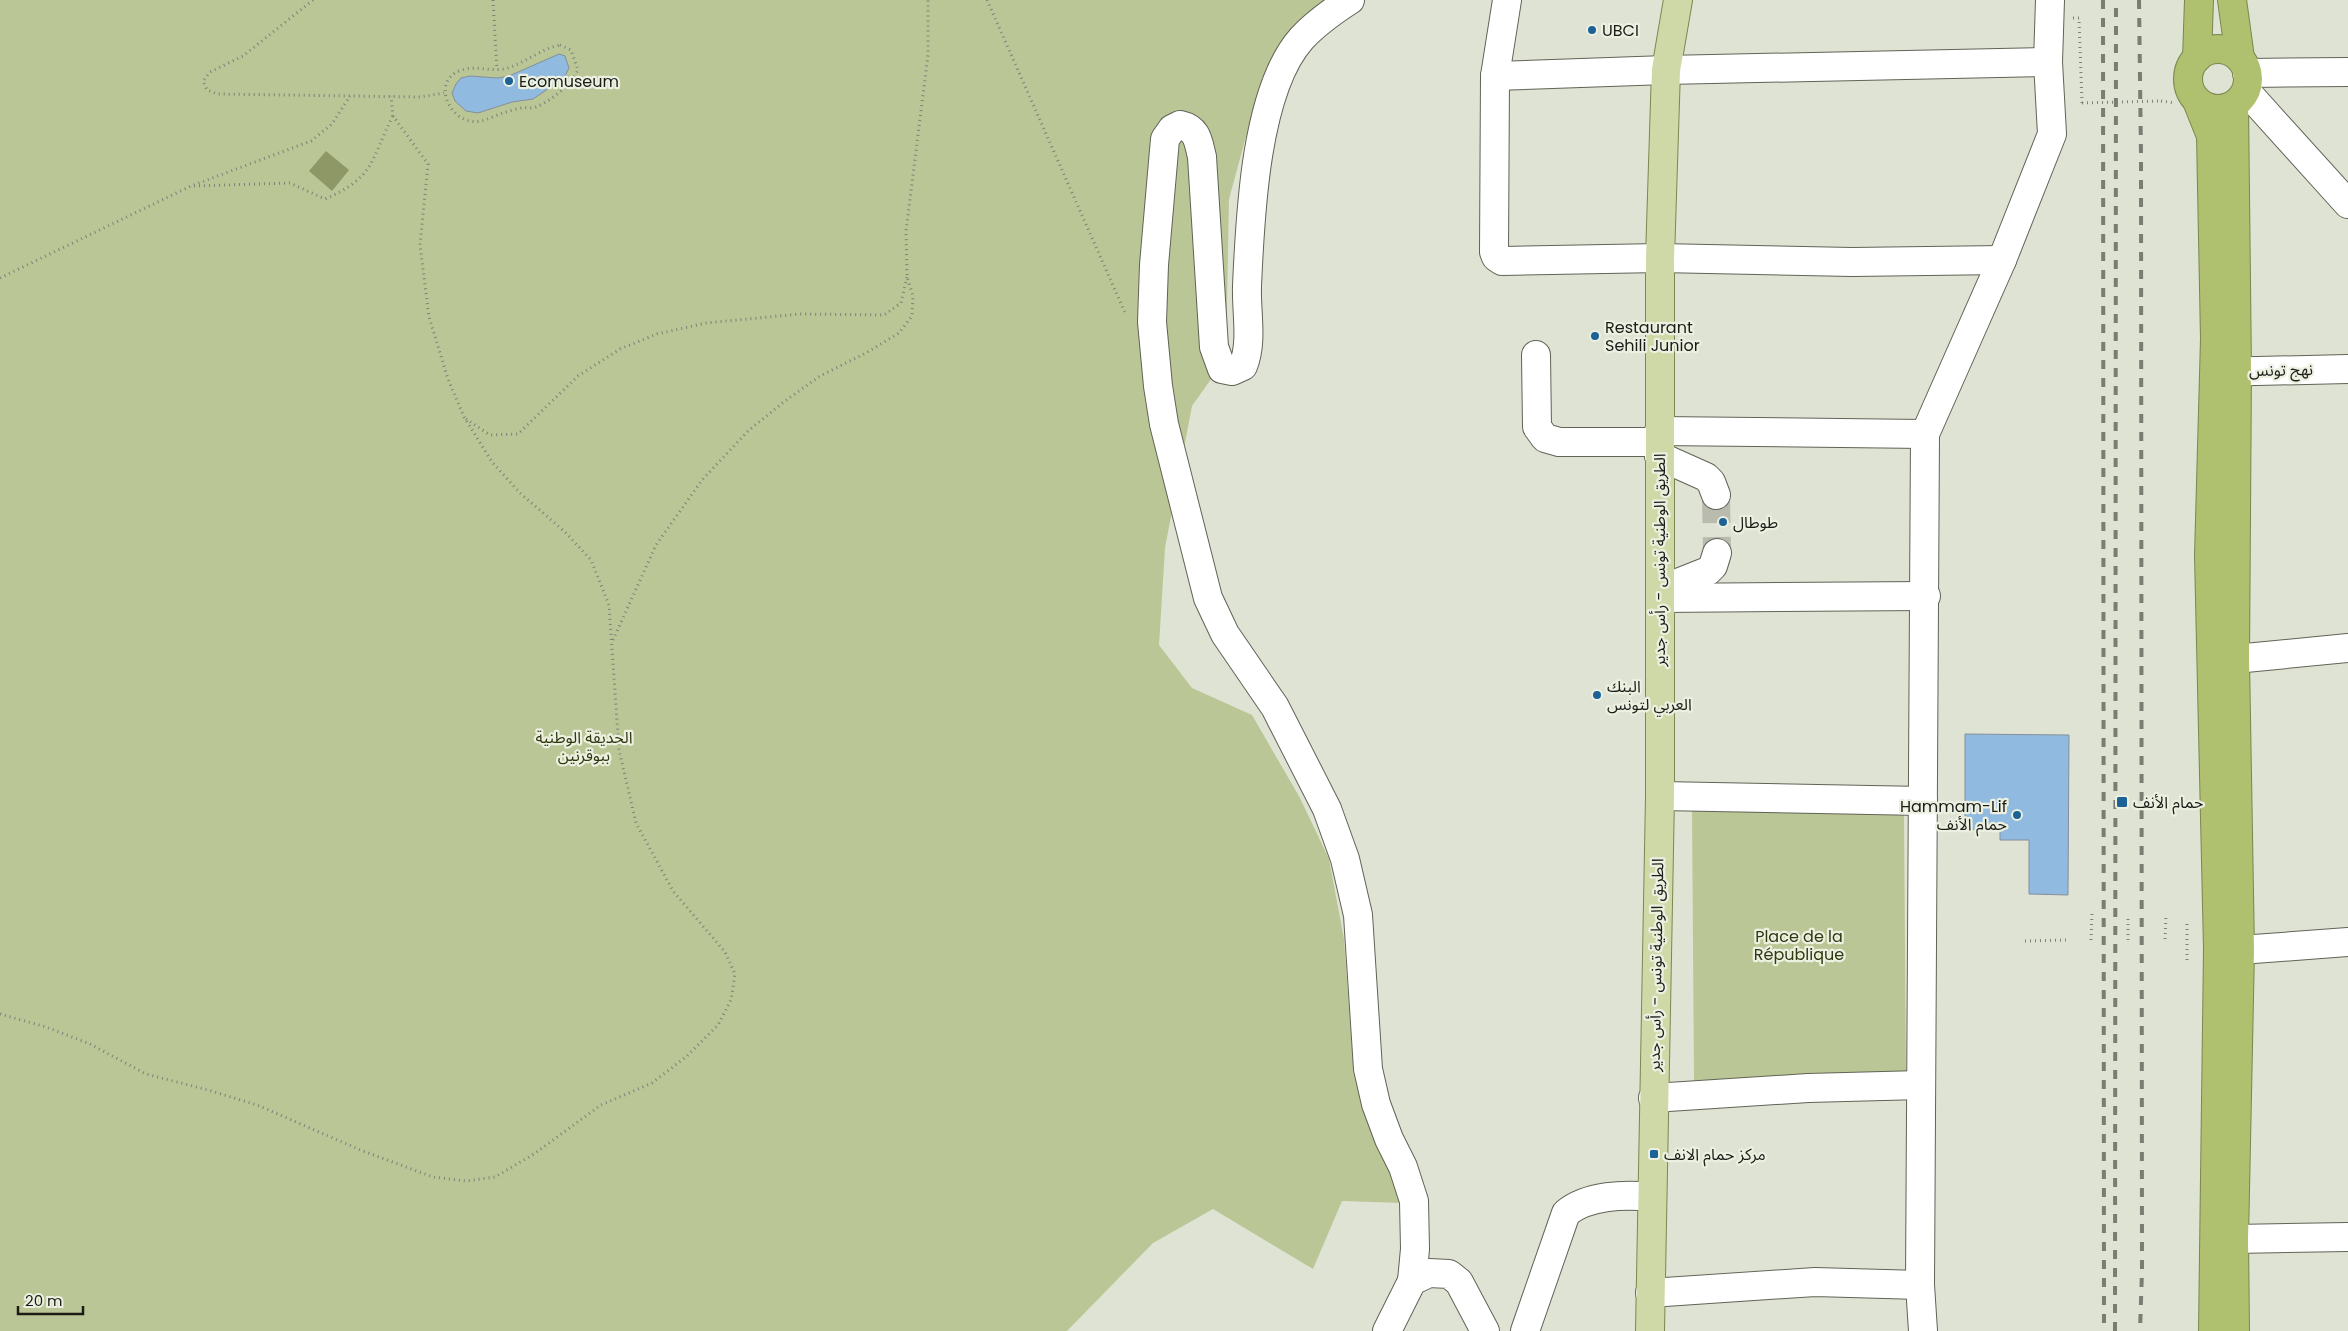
<svg xmlns="http://www.w3.org/2000/svg" width="2348" height="1331" font-family="Poppins,'Noto Sans Arabic',sans-serif">
<style>
.green{fill:#bbc696}
.water{fill:#8d9866}
.building{fill:#90badf;stroke:#848f99}
.lines{fill:none;stroke-linecap:round;stroke-linejoin:round}
.minor-tunnel{stroke:#b8bbae;stroke-width:28;stroke-dasharray:28 14;stroke-linecap:butt}
.minor-casing{stroke:#606356;stroke-width:30}
.major-casing{stroke:#7b8750;stroke-width:30}
.highway-casing{stroke:#7b8750;stroke-width:30}
.path{stroke:#7e8177;stroke-width:3;stroke-dasharray:1 4;stroke-linecap:butt}
.minor{stroke:#fff;stroke-width:28}
.major{stroke:#cfd9a8;stroke-width:28}
.highway{stroke:#afc06e;stroke-width:28}
.rail{stroke:#7b7d73;stroke-width:4;stroke-dasharray:9 9;stroke-linecap:butt}
.path-bridge{stroke:#7e8177;stroke-width:3;stroke-dasharray:1 4;stroke-linecap:butt}
.poi-dot{fill:#1d6296;stroke:#ecf0e1;stroke-width:2}
.labels{text-anchor:middle;dominant-baseline:central;stroke-width:4.5;stroke-linejoin:round;paint-order:stroke}
.poi-label{font-size:16px;fill:#1b1c17;stroke:#ecf0e1;text-anchor:start}
.street-label{font-size:16px;fill:#1b1c17;stroke:#ecf0e1}
.park-label{font-size:16px;fill:#313810;stroke:#ecf0e1}
</style>
<rect width="100%" height="100%" fill="#dfe3d4"/>
<!-- green -->
<g class="green">
<path d="M 0,0 L 1334,0 L 1279,48 L 1251,118 L 1229,199 L 1226,358 L 1192,406 L 1165,548 L 1159,645 L 1192,688 L 1252,715 L 1300,798 L 1329,859 L 1344,939 L 1354,1076 L 1381,1125 L 1403,1203 L 1342,1201 L 1313,1269 L 1213,1209 L 1153,1243 L 1067,1331 L 0,1331 Z"/>
<path d="M 1692,811 L 1904,813 L 1906,1078 L 1694,1080 Z"/>
</g>
<!-- water -->
<path class="water" d="M 326,151 L 349,170 L 332,191 L 309,171 Z"/>
<!-- building -->
<g class="building">
<path d="M 559,54 L 565,56 L 569,68 L 564,78 L 533,99 L 512,102 L 478,113 L 466,111 L 455,101 L 452,93 L 456,84 L 461,78 L 470,76 L 498,78 L 509,76 Z"/>
<path d="M 1965,734 L 2069,735 L 2068,895 L 2029,894 L 2029,840 L 2000,840 L 2000,830 L 1965,829 Z"/>
</g>
<g class="lines">
<!-- minor-tunnel -->
<path class="minor-tunnel" d="M 1716,495 L 1717,553"/>
<!-- minor casing -->
<g class="minor-casing">
<g id="minor">
<path d="M 1350,0 C 1333,11 1316,23 1302,38 C 1255,90 1250,218 1247,286 C 1246,312 1253,342 1243,366 L 1232,371 L 1222,369 L 1214,347 L 1202,157 C 1198,141 1198,129 1180,125 L 1172,129 L 1165,139 L 1154,265 L 1152,322 L 1158,386 L 1164,424 L 1208,598 L 1225,634 L 1275,707 L 1327,809 L 1345,859 L 1358,915 L 1368,1069 L 1376,1104 L 1389,1139 L 1403,1167 L 1414,1201 L 1415,1249 L 1412,1281"/>
<path d="M 1507,0 L 1495,76 L 1494,252 L 1496,257 L 1502,261 L 1660,258 L 1852,262 L 2002,260"/>
<path d="M 2247,73 L 2348,72"/>
<path d="M 1495,76 L 1666,70 L 2048,62"/>
<path d="M 2246,91 L 2348,204"/>
<path d="M 1536,355 L 1537,427 L 1545,438 L 1559,442 L 1659,442"/>
<path d="M 2215,372 L 2348,369"/>
<path d="M 1659,431 L 1925,434"/>
<path d="M 1659,456 L 1706,477 L 1711,482 L 1716,495"/>
<path d="M 1660,590 L 1708,571 L 1713,566 L 1717,553"/>
<path d="M 1660,598 L 1926,596"/>
<path d="M 2235,659 L 2348,648"/>
<path d="M 1660,796 L 1923,801"/>
<path d="M 2218,949 L 2240,950 L 2348,942"/>
<path d="M 1653,1098 L 1808,1088 L 1921,1085"/>
<path d="M 2234,1239 L 2348,1237"/>
<path d="M 1650,1293 L 1815,1282 L 1920,1285"/>
<path d="M 1387,1331 L 1412,1281 L 1429,1273 L 1449,1274 L 1459,1282 L 1485,1331"/>
<path d="M 1525,1331 L 1566,1213 C 1588,1195 1625,1194 1652,1197"/>
<path d="M 1923,1331 L 1920,1285 L 1925,434 L 2002,260 L 2052,134 L 2048,62 L 2050,0"/>
</g>
</g>
<!-- major casing -->
<g class="major-casing">
<path id="major" d="M 1650,1331 L 1660,796 L 1660,258 L 1666,70 L 1678,0"/>
</g>
<!-- highway casing -->
<g class="highway-casing">
<g id="highway">
<path d="M 2232,0 L 2240,58"/>
<circle cx="2218" cy="79" r="30"/>
<path d="M 2197,58 L 2199,0"/>
<path d="M 2197,101 L 2211,136 L 2215,339 L 2209,556 L 2218,949 L 2213,1331"/>
<path d="M 2234,105 L 2237,371 L 2235,659 L 2240,950 L 2234,1239 L 2235,1331"/>
</g>
</g>
<!-- path -->
<g class="path">
<path d="M 313,0 L 243,56 L 210,72 L 203,81 L 207,90 L 218,94 L 420,97 L 444,93"/>
<path d="M 493,0 L 497,70"/>
<path d="M 987,0 L 1126,315"/>
<path d="M 2073,18 L 2079,18 L 2082,103"/>
<path d="M 560,45 L 571,50 L 578,70 C 570,85 553,100 536,107 C 531,109 526,107 521,108 C 515,109 509,111 503,113 C 493,116 481,124 470,121 C 448,117 433,82 459,71 C 475,64 492,73 508,68 C 526,62 541,49 560,45 Z"/>
<path d="M 2161,101 L 2175,103"/>
<path d="M 194,186 L 290,183 L 325,199 C 376,177 370,160 393,116"/>
<path d="M 0,278 L 191,186 L 311,141 L 332,124 L 350,96"/>
<path d="M 466,419 L 490,435 L 518,434 L 578,376 L 620,349 L 657,334 L 706,323 L 800,314 L 884,315 L 901,303 L 907,277"/>
<path d="M 613,640 L 656,545 L 702,480 L 748,431 L 785,401 L 820,376 L 866,353 L 899,333 L 912,316 L 913,296 L 907,277 L 906,231 L 928,55 L 928,0"/>
<path d="M 2165,939 L 2166,915"/>
<path d="M 2091,940 L 2092,914"/>
<path d="M 2128,940 L 2128,915"/>
<path d="M 2025,941 L 2066,940"/>
<path d="M 2187,960 L 2187,922"/>
<path d="M 0,1014 L 46,1027 L 90,1044 L 146,1074 L 208,1090 L 257,1105 L 363,1151 L 433,1177 L 466,1181 L 495,1177 L 534,1154 L 601,1105 L 652,1083 L 687,1056 L 718,1025 L 731,1000 L 735,974 L 725,952 L 673,891 L 636,823 L 619,750 L 609,605 L 591,560 L 565,532 L 520,493 L 492,462 L 464,417 L 448,379 L 429,317 L 420,245 L 428,164 L 393,116 L 391,96"/>
</g>
<!-- minor -->
<use href="#minor" class="minor"/>
<!-- major -->
<use href="#major" class="major"/>
<!-- highway -->
<use href="#highway" class="highway"/>
<!-- rail -->
<g class="rail">
<path d="M 2103,0 L 2104,1331"/>
<path d="M 2139,0 L 2141,155 L 2142,1271 L 2140,1331"/>
<path d="M 2115,1331 L 2116,0"/>
</g>
<!-- path-bridge -->
<path class="path-bridge" d="M 2082,103 L 2161,101"/>
</g>
<!-- markers -->
<g class="poi-dot">
<circle cx="1592" cy="30" r="5"/>
<circle cx="509" cy="81" r="5"/>
<circle cx="1595" cy="336" r="5"/>
<circle cx="1723" cy="522" r="5"/>
<circle cx="1597" cy="695" r="5"/>
<rect x="2116" y="796" width="12" height="12" rx="2.5"/>
<circle cx="2017" cy="815" r="5"/>
<rect x="1649" y="1149" width="10" height="10" rx="2.5"/>
</g>
<g class="labels">
<!-- poi labels -->
<g class="poi-label">
<text x="1602" y="30">UBCI</text>
<text x="519" y="81">Ecomuseum</text>
<text x="1605" y="327">Restaurant<tspan x="1605" dy="18">Sehili Junior</tspan></text>
<text x="1733" y="522">طوطال</text>
<text x="1607" y="686">البنك<tspan x="1607" dy="18">العربي لتونس</tspan></text>
<text x="2133" y="802">حمام الأنف</text>
<text x="2007" y="806" text-anchor="end">Hammam-Lif<tspan x="2007" dy="18">حمام الأنف</tspan></text>
<text x="1664" y="1154">مركز حمام الانف</text>
</g>
<!-- street labels -->
<g class="street-label">
<text transform="translate(2281 370) rotate(-1)">نهج تونس</text>
<text transform="translate(1659 560) rotate(-90)">الطريق الوطنية تونس - رأس جدير</text>
<text transform="translate(1656 965) rotate(-89)">الطريق الوطنية تونس - رأس جدير</text>
</g>
<!-- park labels -->
<g class="park-label">
<text x="584" y="737">الحديقة الوطنية<tspan x="584" dy="18">ببوقرنين</tspan></text>
<text x="1799" y="936">Place de la<tspan x="1799" dy="18">République</tspan></text>
</g>
</g>
<!-- scale -->
<path d="M18 1306v8h65v-8" fill="none" stroke="#1b1c17" stroke-width="2.5"/>
<text x="25" y="1306" font-size="15" fill="#1b1c17" stroke="#ecf0e1" stroke-width="4" paint-order="stroke">20 m</text>
</svg>
